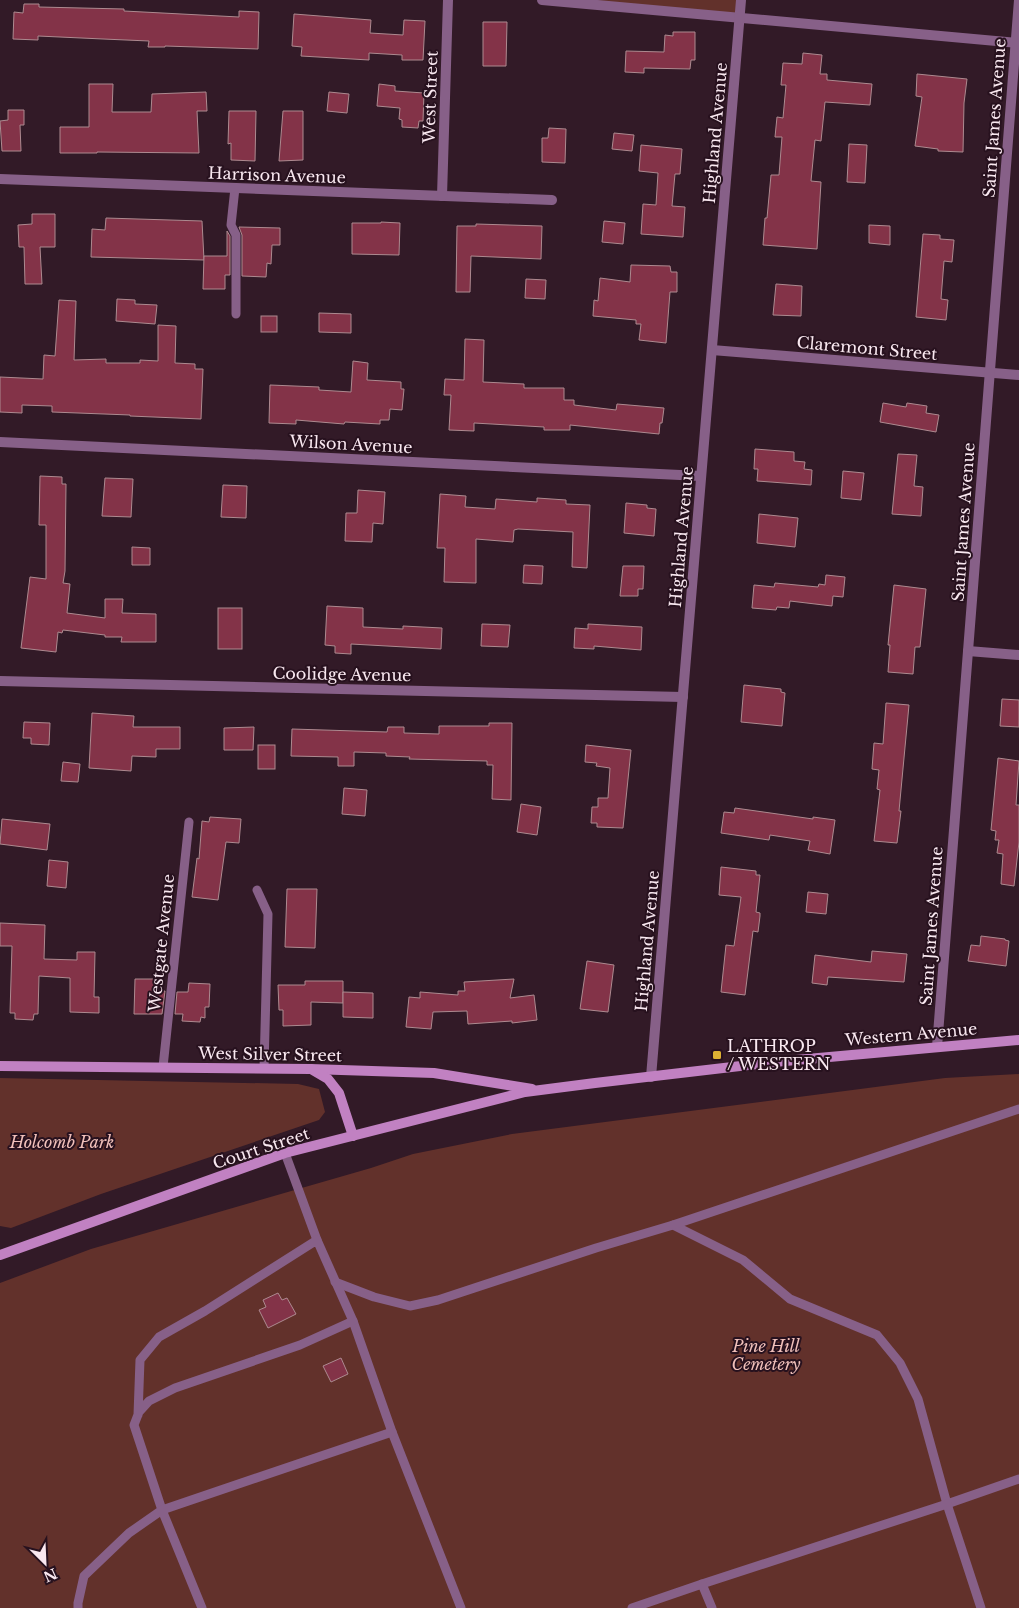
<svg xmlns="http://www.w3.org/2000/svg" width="1019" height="1608" font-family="'Libre Baskerville',serif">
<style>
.green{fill:#62312b}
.building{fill:#833348;stroke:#ad8a90}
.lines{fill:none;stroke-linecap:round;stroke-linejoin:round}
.lane{stroke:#876088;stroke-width:9}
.street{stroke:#876088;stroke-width:10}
.secondary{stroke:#c181c2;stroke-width:10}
.poi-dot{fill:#ddb133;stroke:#27111e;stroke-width:2}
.labels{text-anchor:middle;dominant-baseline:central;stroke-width:4;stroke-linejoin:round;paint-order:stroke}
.street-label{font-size:16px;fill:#f9e8f0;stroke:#27111e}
.poi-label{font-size:16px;fill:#f9e8f0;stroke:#27111e;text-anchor:start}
.park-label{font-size:16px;font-style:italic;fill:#f1c0ba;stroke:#27111e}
</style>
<rect width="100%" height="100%" fill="#321a27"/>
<!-- green -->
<g class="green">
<path d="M 542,0 L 741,0 L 740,18 Z"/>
<path d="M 1019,1074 L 1019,1608 L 0,1608 L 0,1283 L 91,1249 L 371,1168 L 413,1154 L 512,1134 L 945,1078 Z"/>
<path d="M 0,1078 L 298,1084 L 319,1089 L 325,1112 L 319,1120 L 101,1194 L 11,1228 L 0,1226 Z"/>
</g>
<!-- building -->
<g class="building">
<path d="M 24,4 L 39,4 L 39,7 L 124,9 L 124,11 L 239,17 L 239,11 L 259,12 L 258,49 L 165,46 L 165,47 L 148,47 L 149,41 L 103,39 L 38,36 L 38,40 L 13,39 L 14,12 L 23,13 Z"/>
<path d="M 294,14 L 371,20 L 370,33 L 403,35 L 404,20 L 425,21 L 423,60 L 402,60 L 402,55 L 369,53 L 369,60 L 301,56 L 302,47 L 292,46 Z"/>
<path d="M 483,22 L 507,22 L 506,66 L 483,66 Z"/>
<path d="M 673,32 L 695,32 L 695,60 L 691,60 L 690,69 L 644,68 L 644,73 L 625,72 L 626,51 L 664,52 L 665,35 L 673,36 Z"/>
<path d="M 803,53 L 822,55 L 820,74 L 827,74 L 827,80 L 872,84 L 870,105 L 825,102 L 821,141 L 815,140 L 811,181 L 821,182 L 817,249 L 763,245 L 765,218 L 767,218 L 771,175 L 779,175 L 782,137 L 775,137 L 777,117 L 783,118 L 786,85 L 781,85 L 783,63 L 802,64 Z"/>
<path d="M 917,74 L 967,79 L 964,103 L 963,152 L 938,151 L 938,149 L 915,146 L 922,97 L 916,96 Z"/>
<path d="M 89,84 L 113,84 L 112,112 L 151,112 L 152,94 L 206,92 L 207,111 L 197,111 L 199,153 L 97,152 L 97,153 L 60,153 L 60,127 L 89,127 Z"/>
<path d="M 379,84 L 395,86 L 395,91 L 424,93 L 423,121 L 419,121 L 418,128 L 402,127 L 402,120 L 399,119 L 400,108 L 377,106 Z"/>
<path d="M 329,92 L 349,94 L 347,113 L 327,111 Z"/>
<path d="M 8,110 L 24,110 L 24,125 L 20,125 L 21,151 L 2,151 L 0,121 L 8,120 Z"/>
<path d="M 229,111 L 256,111 L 255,161 L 231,160 L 231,143 L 228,144 Z"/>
<path d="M 283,111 L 303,111 L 303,160 L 279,161 Z"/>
<path d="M 549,128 L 566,129 L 565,163 L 542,162 L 542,138 L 548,138 Z"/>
<path d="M 614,133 L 634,135 L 632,151 L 612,149 Z"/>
<path d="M 849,144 L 867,145 L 865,183 L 847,182 Z"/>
<path d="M 641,145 L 682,149 L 680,174 L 675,174 L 672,206 L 685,207 L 683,237 L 641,234 L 643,204 L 656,205 L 658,173 L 639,171 Z"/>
<path d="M 32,214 L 55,214 L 55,247 L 40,247 L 42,284 L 25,284 L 24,247 L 19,247 L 18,225 L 32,224 Z"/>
<path d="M 106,218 L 202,221 L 204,260 L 91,257 L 92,229 L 105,230 Z"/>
<path d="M 604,221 L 625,223 L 623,244 L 602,242 Z"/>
<path d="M 381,222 L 400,223 L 399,255 L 352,254 L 352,223 L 381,223 Z"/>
<path d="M 476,224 L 542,226 L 541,259 L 471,256 L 470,292 L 456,292 L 457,226 L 476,226 Z"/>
<path d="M 869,225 L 890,226 L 890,245 L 869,243 Z"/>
<path d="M 239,227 L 280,228 L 280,245 L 272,245 L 271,264 L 267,263 L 266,277 L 242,276 L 242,235 Z"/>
<path d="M 227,231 L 230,236 L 230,275 L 225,275 L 225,289 L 203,289 L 204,256 L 227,256 Z"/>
<path d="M 923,234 L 940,235 L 940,239 L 954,240 L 952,262 L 944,261 L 941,299 L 948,300 L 946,320 L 916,317 Z"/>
<path d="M 631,265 L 670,266 L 671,272 L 677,272 L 677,292 L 670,292 L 666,343 L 639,340 L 641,324 L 636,324 L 636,320 L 593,316 L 594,300 L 598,301 L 600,278 L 630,282 Z"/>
<path d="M 526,279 L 546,280 L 545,299 L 525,298 Z"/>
<path d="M 776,284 L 802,286 L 801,316 L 773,315 Z"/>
<path d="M 117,299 L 135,300 L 135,304 L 157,305 L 155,324 L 116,321 Z"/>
<path d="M 59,300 L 76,301 L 74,360 L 106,359 L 106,363 L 140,363 L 140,360 L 158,361 L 158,325 L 176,326 L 175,363 L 195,364 L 195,369 L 203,369 L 201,419 L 130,416 L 130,415 L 52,412 L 52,406 L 22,405 L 22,413 L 0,412 L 0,377 L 43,379 L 44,355 L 55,356 Z"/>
<path d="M 319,313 L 351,314 L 351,333 L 319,332 Z"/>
<rect x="261" y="316" width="16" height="16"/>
<path d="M 465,339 L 484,340 L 483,382 L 524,384 L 524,388 L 564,388 L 564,400 L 574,400 L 574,405 L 616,410 L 617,404 L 664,408 L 662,423 L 660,423 L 659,434 L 570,425 L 570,430 L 544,430 L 544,427 L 474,423 L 474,431 L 449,430 L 451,395 L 444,395 L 445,379 L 464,380 Z"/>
<path d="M 353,361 L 368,363 L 367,380 L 401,382 L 401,389 L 404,389 L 402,410 L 390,409 L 389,420 L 380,420 L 380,424 L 345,422 L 344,424 L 296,420 L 296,424 L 269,423 L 270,385 L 319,387 L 319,390 L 351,392 Z"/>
<path d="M 883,403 L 906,407 L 907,403 L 927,406 L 926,413 L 939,415 L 936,432 L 880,422 Z"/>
<path d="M 755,449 L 794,452 L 794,461 L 805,462 L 804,469 L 812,470 L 811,485 L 757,481 L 758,469 L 754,469 Z"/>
<path d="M 898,454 L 917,455 L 914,486 L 923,487 L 921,516 L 892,514 Z"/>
<path d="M 843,471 L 864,473 L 861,500 L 841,498 Z"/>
<path d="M 40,476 L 62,477 L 62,484 L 66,484 L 65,571 L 63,583 L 70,584 L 67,613 L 105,618 L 105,599 L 123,599 L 122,613 L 156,614 L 156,642 L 121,642 L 122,637 L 105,637 L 105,635 L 63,630 L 62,633 L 58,632 L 56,652 L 21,648 L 30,577 L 46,579 L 46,525 L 39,525 Z"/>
<path d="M 105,478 L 133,479 L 131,517 L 102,516 Z"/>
<path d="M 223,485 L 247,486 L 246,518 L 221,517 Z"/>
<path d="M 358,490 L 385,492 L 383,524 L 373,523 L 372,542 L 345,541 L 346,513 L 357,513 Z"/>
<path d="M 440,494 L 466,496 L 465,507 L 495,509 L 496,499 L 537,502 L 537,498 L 566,500 L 566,504 L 590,505 L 587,568 L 572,567 L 573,532 L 518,529 L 514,530 L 513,542 L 476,539 L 476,583 L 444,582 L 445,548 L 437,548 Z"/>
<path d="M 626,503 L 647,505 L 647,508 L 656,509 L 654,536 L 624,533 Z"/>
<path d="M 759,514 L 798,518 L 795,547 L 757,543 Z"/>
<path d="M 132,547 L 150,548 L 150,565 L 132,565 Z"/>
<path d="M 524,565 L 543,566 L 542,584 L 523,583 Z"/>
<path d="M 623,566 L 644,566 L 643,589 L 638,589 L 638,596 L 620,596 Z"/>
<path d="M 826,575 L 845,577 L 843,597 L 833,596 L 832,606 L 790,601 L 789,608 L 777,607 L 776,610 L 752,608 L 754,585 L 774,587 L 775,583 L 818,587 L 819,584 L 825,585 Z"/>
<path d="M 894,585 L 926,589 L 920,647 L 915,647 L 913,674 L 888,672 L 890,645 L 888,645 Z"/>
<path d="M 327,606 L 363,608 L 363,627 L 403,629 L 403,626 L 442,628 L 441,649 L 351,644 L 351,654 L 335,653 L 335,646 L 325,645 Z"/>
<rect x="218" y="608" width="24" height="41"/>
<path d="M 482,624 L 510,625 L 508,647 L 481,646 Z"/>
<path d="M 588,624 L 642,627 L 641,650 L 594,646 L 594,649 L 574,648 L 575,628 L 588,629 Z"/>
<path d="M 744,685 L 781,689 L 781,692 L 785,693 L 782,726 L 741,722 Z"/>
<path d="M 1002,699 L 1019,700 L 1019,727 L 1000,726 Z"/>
<path d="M 886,703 L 909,705 L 899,811 L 901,811 L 897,843 L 874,841 L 880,790 L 877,789 L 879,770 L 872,769 L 874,743 L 883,744 Z"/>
<path d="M 92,713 L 134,716 L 133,727 L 180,727 L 180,749 L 156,749 L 156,757 L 132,756 L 131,771 L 89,768 Z"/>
<path d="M 24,722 L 50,723 L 49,745 L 31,744 L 31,738 L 23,738 Z"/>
<path d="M 489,723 L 512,723 L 511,800 L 492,799 L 493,765 L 487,765 L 487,761 L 409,759 L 410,757 L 386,756 L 386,753 L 354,752 L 354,766 L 338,766 L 338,757 L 291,756 L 292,729 L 387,732 L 388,727 L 404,727 L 404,733 L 439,734 L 439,726 L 489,726 Z"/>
<path d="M 254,727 L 253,750 L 224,750 L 224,728 Z"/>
<rect x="258" y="745" width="17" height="24"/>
<path d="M 586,745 L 631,750 L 623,828 L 597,827 L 597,823 L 591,823 L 592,807 L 598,807 L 598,798 L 608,798 L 610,768 L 596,766 L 597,763 L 585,762 Z"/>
<path d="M 998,758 L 1019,761 L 1016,805 L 1019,805 L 1019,842 L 1014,886 L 1001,884 L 1003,854 L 997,853 L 999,840 L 995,840 L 996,831 L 991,830 Z"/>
<path d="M 63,762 L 80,764 L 78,782 L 61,781 Z"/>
<path d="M 344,788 L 367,790 L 365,816 L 342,814 Z"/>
<path d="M 521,804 L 541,807 L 537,835 L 517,832 Z"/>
<path d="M 735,808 L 813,819 L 813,817 L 835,820 L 830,854 L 808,850 L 810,841 L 770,835 L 769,840 L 721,833 L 724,812 L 734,813 Z"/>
<path d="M 210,817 L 241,819 L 239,843 L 226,842 L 218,900 L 192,897 L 197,858 L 199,859 L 202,821 L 209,822 Z"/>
<path d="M 2,819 L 50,824 L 47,850 L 0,844 Z"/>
<path d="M 49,860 L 68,862 L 66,888 L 47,886 Z"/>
<path d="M 721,867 L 756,871 L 756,875 L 760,875 L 756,912 L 760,913 L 760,916 L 758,932 L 753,931 L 745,995 L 721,992 L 726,945 L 734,946 L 741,897 L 719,895 Z"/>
<path d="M 287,889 L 317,889 L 315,948 L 285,947 Z"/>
<path d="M 808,892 L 828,894 L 826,914 L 806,912 Z"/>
<path d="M 0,923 L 45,925 L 44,959 L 77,960 L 77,952 L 95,952 L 94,997 L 99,997 L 99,1013 L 70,1012 L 70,978 L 39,976 L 38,1014 L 34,1014 L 33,1020 L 15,1019 L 15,1013 L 10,1013 L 12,946 L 0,946 Z"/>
<path d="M 981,936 L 1005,939 L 1005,940 L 1009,941 L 1006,966 L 968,961 L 971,945 L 980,946 Z"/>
<path d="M 872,951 L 907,954 L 904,982 L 828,977 L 827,985 L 812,983 L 815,955 L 871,962 Z"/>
<path d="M 587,961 L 614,965 L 608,1012 L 580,1009 Z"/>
<path d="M 135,979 L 159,979 L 158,991 L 165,991 L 162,1014 L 134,1014 Z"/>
<path d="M 514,979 L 510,998 L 534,995 L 537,1020 L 512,1023 L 512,1021 L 468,1024 L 467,1011 L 433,1012 L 431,1029 L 406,1027 L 409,997 L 420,998 L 420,992 L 458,995 L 458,991 L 465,991 L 464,982 Z"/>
<path d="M 305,981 L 343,981 L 343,1003 L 311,1002 L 311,1025 L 283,1026 L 283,1010 L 279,1010 L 278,985 L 305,985 Z"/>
<path d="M 189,983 L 210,984 L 209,1007 L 205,1007 L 205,1018 L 201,1017 L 200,1022 L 182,1021 L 183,1014 L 175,1014 L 177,992 L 188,992 Z"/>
<path d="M 343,992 L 373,993 L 373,1018 L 343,1017 Z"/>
<path d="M 278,1293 L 282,1300 L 287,1298 L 296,1314 L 268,1328 L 259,1310 L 266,1307 L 263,1300 Z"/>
<path d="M 341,1358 L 348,1374 L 331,1382 L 323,1366 Z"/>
</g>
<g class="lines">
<!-- lane -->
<g class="lane">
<path d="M 235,188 L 231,225 L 236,235 L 236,314"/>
<path d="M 257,890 L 268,914 L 264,1068"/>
<path d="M 163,1067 L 189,822"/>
<path d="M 285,1153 L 317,1240"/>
<path d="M 673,1225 L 743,1260 L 790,1299 L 877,1335 L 900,1363 L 918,1399 L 947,1504 L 1019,1479"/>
<path d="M 335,1282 L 374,1297 L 410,1306 L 438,1300 L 596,1248 L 673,1225 L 1019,1109"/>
<path d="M 353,1321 L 392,1432 L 461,1608"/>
<path d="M 702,1584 L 947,1504 L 981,1608"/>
<path d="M 78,1608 L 78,1603 L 84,1576 L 129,1533 L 162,1510 L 134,1425 L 139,1412 L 149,1401 L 175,1388 L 300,1345 L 353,1321 L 317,1240 L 205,1311 L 159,1337 L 140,1360 L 138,1415"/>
<path d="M 202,1608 L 162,1510 L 392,1432"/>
<path d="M 632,1608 L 702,1584 L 712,1608"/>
</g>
<!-- street -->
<g class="street">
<path d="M 542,0 L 1019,43"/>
<path d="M 0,179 L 552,200"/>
<path d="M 442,196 L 448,0"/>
<path d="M 712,350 L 1019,375"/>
<path d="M 0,442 L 701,476"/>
<path d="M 968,651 L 1019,655"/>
<path d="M 0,681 L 683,697"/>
<path d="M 937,1047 L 1019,0"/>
<path d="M 651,1077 L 741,0"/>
</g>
<!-- secondary -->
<g class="secondary">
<path d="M 0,1066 L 310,1069 L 434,1073 L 532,1089"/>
<path d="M 311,1069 L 328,1079 L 339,1093 L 353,1136"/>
<path d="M 0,1255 L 285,1153 L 525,1092 L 595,1083 L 774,1062 L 1019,1040"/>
</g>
</g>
<!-- markers -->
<rect class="poi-dot" x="712" y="1050" width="10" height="10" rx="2.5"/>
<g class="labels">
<!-- street labels -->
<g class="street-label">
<text transform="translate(430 97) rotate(-88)">West Street</text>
<text transform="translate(994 118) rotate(-86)">Saint James Avenue</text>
<text transform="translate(715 133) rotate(-85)">Highland Avenue</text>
<text transform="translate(277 175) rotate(2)">Harrison Avenue</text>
<text transform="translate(867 348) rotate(5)">Claremont Street</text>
<text transform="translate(351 444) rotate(3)">Wilson Avenue</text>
<text transform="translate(963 522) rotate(-86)">Saint James Avenue</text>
<text transform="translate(681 537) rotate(-85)">Highland Avenue</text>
<text transform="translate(342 674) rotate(1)">Coolidge Avenue</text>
<text transform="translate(931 926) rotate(-86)">Saint James Avenue</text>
<text transform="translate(647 941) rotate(-85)">Highland Avenue</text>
<text transform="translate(161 943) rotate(-84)">Westgate Avenue</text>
<text transform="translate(911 1034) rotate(-5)">Western Avenue</text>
<text transform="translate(270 1054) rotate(1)">West Silver Street</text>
<text transform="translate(261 1148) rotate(-18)">Court Street</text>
</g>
<!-- poi labels -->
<g class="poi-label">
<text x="727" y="1046">LATHROP<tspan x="727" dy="18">/ WESTERN</tspan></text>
</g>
<!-- park labels -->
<g class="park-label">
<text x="62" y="1142">Holcomb Park</text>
<text x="766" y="1346">Pine Hill<tspan x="766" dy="18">Cemetery</tspan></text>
</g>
</g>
<!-- north arrow -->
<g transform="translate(45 1563) rotate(156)" stroke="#27111e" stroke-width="4" paint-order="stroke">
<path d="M0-4L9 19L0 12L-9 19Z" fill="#f9e8f0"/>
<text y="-8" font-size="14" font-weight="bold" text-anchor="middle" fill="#f9e8f0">N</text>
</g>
</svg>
